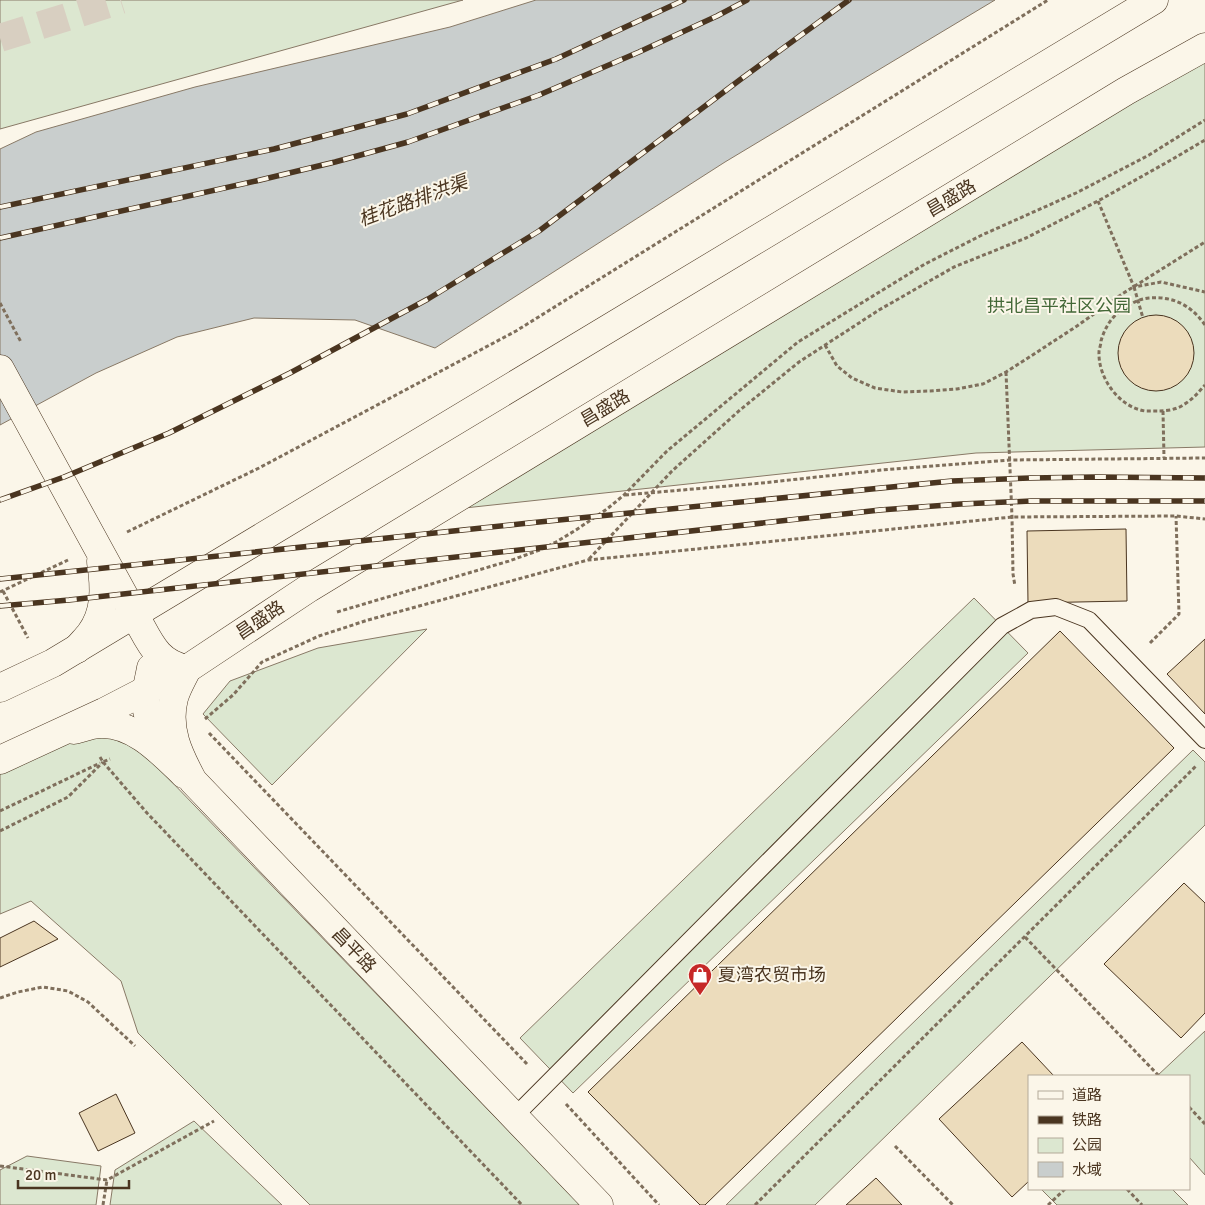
<svg xmlns="http://www.w3.org/2000/svg" width="1205" height="1205" font-family="Signika,'Noto Sans SC',sans-serif">
<style>
.green{fill:#dce7d0;stroke:#887966}
.water{fill:#c9cecd;stroke:#887966}
.building{fill:#ecdcbc;stroke:#4a3520}
.lines{fill:none;stroke-linecap:round;stroke-linejoin:round}
.motorway-tunnel{stroke:#d8cfc1;stroke-width:28;stroke-dasharray:28 14;stroke-linecap:butt}
.service-casing{stroke:#4a3520;stroke-width:18}
.tertiary-casing{stroke:#4a3520;stroke-width:29}
.primary-casing{stroke:#4a3520;stroke-width:29}
.path{stroke:#7f6f5c;stroke-width:3;stroke-dasharray:4 2.5;stroke-linecap:butt}
.service{stroke:#fbf6e9;stroke-width:16}
.tertiary{stroke:#fbf6e9;stroke-width:28}
.primary{stroke:#fbf6e9;stroke-width:28}
.rail-casing{stroke:#4a3520;stroke-width:5.5}
.rail{stroke:#fbf6e9;stroke-width:4;stroke-dasharray:11;stroke-linecap:butt}
.labels{text-anchor:middle;dominant-baseline:central;stroke-width:4;stroke-linejoin:round;paint-order:stroke}
.street-label{font-size:18px;fill:#4a3520;stroke:#fbf6e9}
.park-label{font-size:18px;fill:#436837;stroke:#fbf6e9}
.poi-label{font-size:18px;fill:#4a3520;stroke:#fbf6e9;text-anchor:start}
.water-label{font-size:19px;font-style:italic;fill:#4a3520;stroke:#fbf6e9}
</style>
<rect width="100%" height="100%" fill="#fbf6e9"/>
<!-- green -->
<g class="green">
<path d="M 0,0 L 463,0 L 0,129 Z"/>
<path d="M 1205,49 L 1205,447 L 976,453 L 446,510 Z"/>
<path d="M 974,598 L 1028,653 L 573,1093 L 520,1038 Z"/>
<path d="M 427,629 L 272,785 L 203,714 L 230,681 L 318,648 Z"/>
<path d="M 113,721 L 580,1205 L 310,1205 L 138,1033 L 121,981 L 31,901 L 0,914 L 0,772 Z"/>
<path d="M 1193,750 L 1205,762 L 1205,825 L 815,1205 L 726,1205 Z"/>
<path d="M 1205,1031 L 1205,1175 L 1189,1157 L 1189,1076 L 1157,1076 Z"/>
<path d="M 194,1121 L 282,1205 L 110,1205 L 115,1170 Z"/>
<path d="M 27,1156 L 101,1166 L 96,1205 L 0,1205 L 0,1170 Z"/>
<path d="M 1041,1189 L 1172,1189 L 1188,1205 L 1057,1205 Z"/>
</g>
<!-- water -->
<path class="water" d="M 536,0 L 995,0 L 725,162 L 435,348 L 355,320 L 254,318 L 177,337 L 96,373 L 0,425 L 0,149 L 36,132 L 195,87 L 450,27 Z"/>
<!-- building -->
<g class="building">
<circle cx="1156" cy="353" r="38"/>
<path d="M 1126,529 L 1127,601 L 1028,603 L 1027,531 Z"/>
<path d="M 1060,631 L 1174,748 L 705,1205 L 700,1205 L 588,1092 Z"/>
<path d="M 1205,639 L 1205,714 L 1167,674 Z"/>
<path d="M 1184,883 L 1205,903 L 1205,1013 L 1181,1038 L 1104,964 Z"/>
<path d="M 34,921 L 58,939 L 0,967 L 0,938 Z"/>
<path d="M 1022,1042 L 1054,1076 L 1029,1076 L 1029,1181 L 1012,1197 L 939,1119 Z"/>
<path d="M 116,1094 L 135,1133 L 98,1151 L 79,1113 Z"/>
<path d="M 876,1178 L 902,1205 L 846,1205 Z"/>
</g>
<g class="lines">
<!-- motorway-tunnel -->
<path class="motorway-tunnel" d="M 0,38 L 121,0"/>
<!-- service casing -->
<g class="service-casing">
<path id="service" d="M 514,1117 L 1002,626 L 1031,610 L 1056,607 L 1089,620 L 1205,740"/>
</g>
<!-- tertiary casing -->
<g class="tertiary-casing">
<g id="tertiary">
<path d="M 0,369 L 134,614 C 149,639 155,663 187,669 C 183,678 177,687 174,698 C 166,729 179,755 193,781 L 599,1205"/>
<path d="M 77,649 C 81,644 86,639 90,634 C 106,613 105,587 101,562"/>
<path d="M 151,668 C 149,680 145,692 146,704 C 148,721 156,739 166,752"/>
<path d="M 74,730 C 82,728 92,724 101,724 C 135,723 162,753 184,774"/>
</g>
</g>
<!-- primary casing -->
<g class="primary-casing">
<g id="primary">
<path d="M 0,688 L 53,663 L 1154,0"/>
<path d="M 0,760 L 104,712 L 187,669 L 309,588 L 1126,91 L 1205,47"/>
</g>
</g>
<!-- path -->
<g class="path">
<path d="M 1098,201 L 1134,287 L 1161,282 L 1205,292"/>
<path d="M 1134,287 L 1143,318"/>
<path d="M 0,303 L 21,342"/>
<path d="M 1205,325 C 1191,305 1173,296 1149,298 C 1138,299 1128,305 1119,312 C 1110,319 1104,330 1101,341 C 1101,345 1099,349 1099,352 C 1098,378 1119,407 1145,411 C 1149,411 1153,411 1157,411 C 1165,411 1176,410 1183,405 C 1192,400 1198,393 1205,385"/>
<path d="M 825,345 L 837,366 L 852,378 L 875,388 L 902,392 L 930,391 L 957,389 L 983,384 L 1006,372 L 1031,356 L 1077,326 L 1122,294 L 1205,242"/>
<path d="M 1006,372 L 1012,517 L 1013,574 L 1015,586"/>
<path d="M 1163,411 L 1164,458"/>
<path d="M 625,495 L 762,483 L 882,470 L 1010,460 L 1205,458"/>
<path d="M 127,532 L 259,468 L 516,331 L 1048,0"/>
<path d="M 589,559 L 672,471 L 740,410 L 799,362 L 879,310 L 954,267 L 1026,238 L 1098,201 L 1171,160 L 1205,140"/>
<path d="M 3,591 L 28,638"/>
<path d="M 0,592 L 68,560"/>
<path d="M 337,612 L 509,561 L 540,550 L 556,542 L 576,530 L 607,509 L 624,495 L 667,451 L 798,342 L 925,264 L 982,235 L 1076,193 L 1149,155 L 1205,120"/>
<path d="M 1150,643 L 1179,614 L 1176,516"/>
<path d="M 205,719 L 233,695 L 262,662 L 319,636 L 368,620 L 588,560 L 1012,517 L 1176,516 L 1205,519"/>
<path d="M 209,733 L 527,1064"/>
<path d="M 100,757 L 103,762 L 110,759"/>
<path d="M 103,762 L 147,813 L 522,1205"/>
<path d="M 0,811 L 100,763"/>
<path d="M 0,831 L 68,797 L 103,762"/>
<path d="M 1025,937 L 1159,1076"/>
<path d="M 0,998 L 18,992 L 43,987 L 68,991 L 88,1002 L 135,1046"/>
<path d="M 566,1104 L 659,1205"/>
<path d="M 1189,1107 L 1205,1124"/>
<path d="M 895,1146 L 953,1205"/>
<path d="M 0,1166 L 107,1180 L 214,1121"/>
<path d="M 1127,1189 L 1142,1205"/>
<path d="M 103,1205 L 107,1180"/>
<path d="M 755,1205 L 1197,765"/>
<path d="M 1048,1205 L 1065,1189"/>
</g>
<!-- service -->
<use href="#service" class="service"/>
<!-- tertiary -->
<use href="#tertiary" class="tertiary"/>
<!-- primary -->
<use href="#primary" class="primary"/>
<!-- rail casing -->
<g class="rail-casing">
<g id="rail">
<path d="M 0,207 L 274,149 L 407,114 L 556,59 L 684,0"/>
<path d="M 0,238 L 256,181 L 335,162 L 408,142 L 539,95 L 639,52 L 717,16 L 747,0"/>
<path d="M 0,500 L 64,477 L 169,433 L 290,373 L 428,299 L 539,231 L 741,79 L 849,0"/>
<path d="M 0,579 L 529,523 L 952,481 L 1030,478 L 1095,477 L 1205,478"/>
<path d="M 0,606 L 69,600 L 880,510 L 961,504 L 1031,501 L 1205,501"/>
</g>
</g>
<!-- rail -->
<use href="#rail" class="rail"/>
</g>
<!-- icons -->
<defs>
<g id="shop-pin" transform="scale(1.25)"><path d="M0 17L-7.5 6A9.5 9.5 0 1 1 7.5 6Z" fill="#c62828" stroke="#fbf6e9"/><path d="M-5-2.5h2.3a2.7 3.5 0 0 1 5.4 0H5L5.5 6h-11ZM-1.5-2.5h3a1.5 2.3 0 0 0-3 0Z" fill="#fff"/></g>
</defs>
<g fill-rule="evenodd">
<use href="#shop-pin" x="700" y="975"/>
</g>
<g class="labels">
<!-- street labels -->
<g class="street-label">
<text transform="translate(951 198) rotate(-31)">昌盛路</text>
<text transform="translate(605 408) rotate(-31)">昌盛路</text>
<text transform="translate(260 620) rotate(-34)">昌盛路</text>
<text transform="translate(354 950) rotate(46)">昌平路</text>
</g>
<!-- park labels -->
<g class="park-label">
<text x="1059" y="306">拱北昌平社区公园</text>
</g>
<!-- poi labels -->
<g class="poi-label">
<text x="718" y="975">夏湾农贸市场</text>
</g>
<!-- water labels -->
<g class="water-label">
<text transform="translate(413 201) rotate(-20)">桂花路排洪渠</text>
</g>
</g>
<!-- legend -->
<rect x="1028" y="1075" width="162" height="115" fill="#fbf6e9" stroke="#b4a999"/>
<rect x="1038" y="1091" width="25" height="8" fill="#fbf6e9" stroke="#b4a999"/>
<text x="1072" y="1100" font-size="15" fill="#4a3520">道路</text>
<rect x="1038" y="1116" width="25" height="8" fill="#4a3520" stroke="#b4a999"/>
<text x="1072" y="1125" font-size="15" fill="#4a3520">铁路</text>
<rect x="1038" y="1138" width="25" height="15" fill="#dce7d0" stroke="#b4a999"/>
<text x="1072" y="1150" font-size="15" fill="#4a3520">公园</text>
<rect x="1038" y="1162" width="25" height="15" fill="#c9cecd" stroke="#b4a999"/>
<text x="1072" y="1175" font-size="15" fill="#4a3520">水域</text>
<!-- scale -->
<path d="M18 1180v8h111v-8" fill="none" stroke="#4a3520" stroke-width="2.5"/>
<text x="25" y="1180" font-size="15" fill="#4a3520" stroke="#fbf6e9" stroke-width="4" paint-order="stroke">20 m</text>
</svg>
